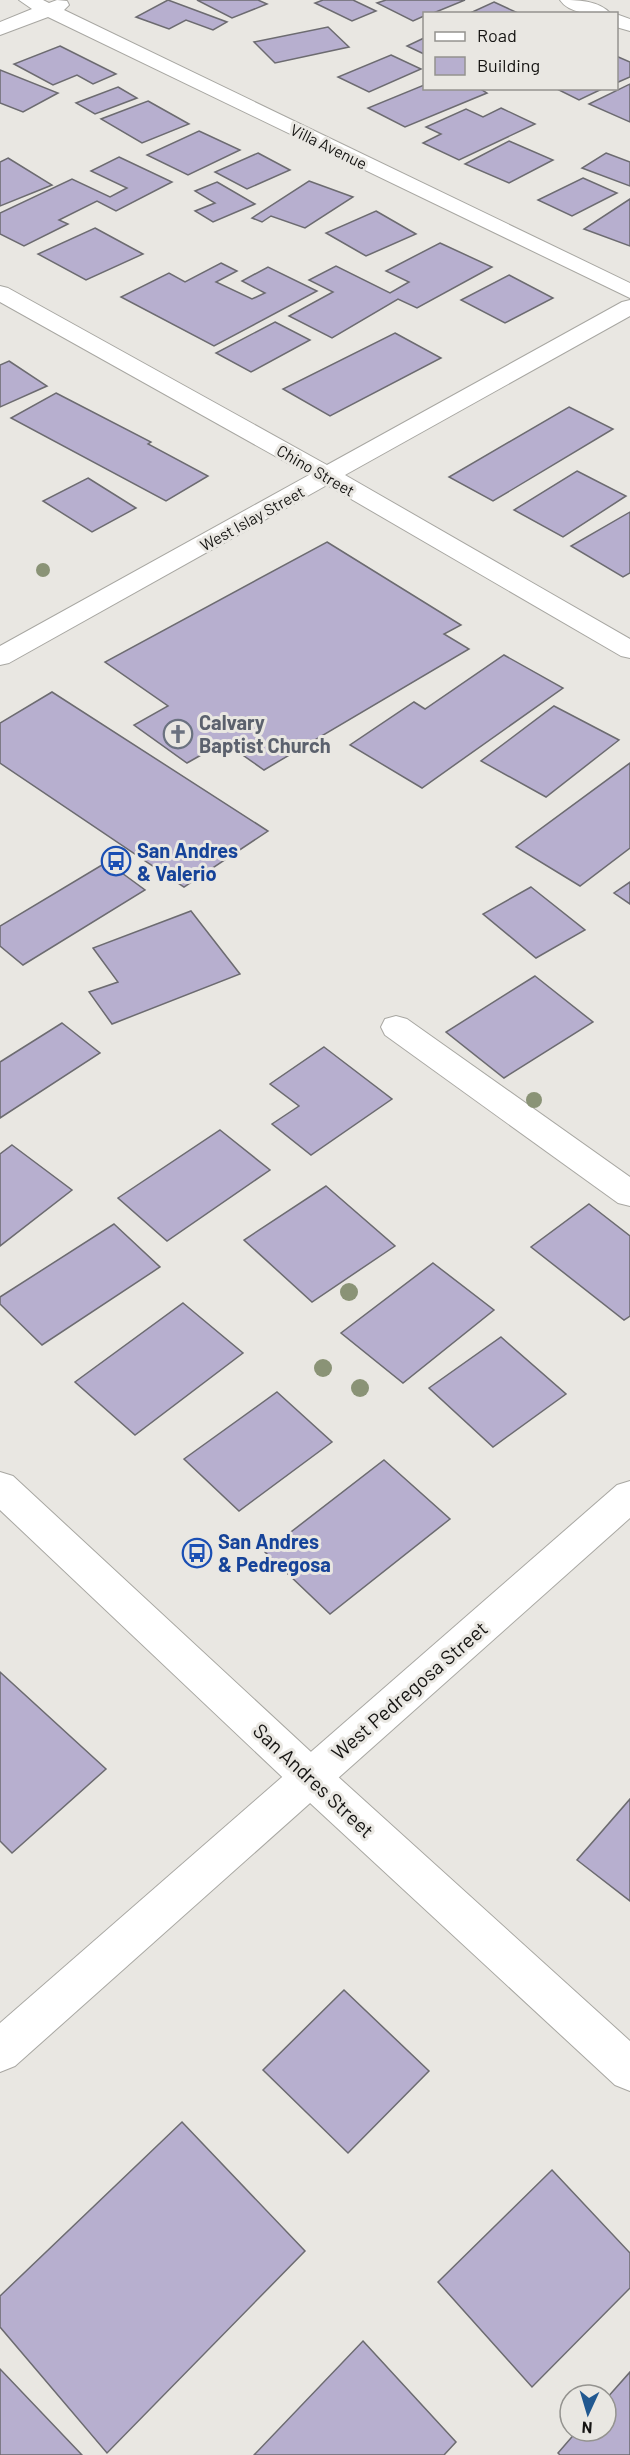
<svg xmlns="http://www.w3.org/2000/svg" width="630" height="2455" font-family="Barlow,sans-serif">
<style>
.building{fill:#b7afcf;stroke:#6c6b70;stroke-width:1.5}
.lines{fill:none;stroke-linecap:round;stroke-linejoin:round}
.service-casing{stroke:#a8a7a2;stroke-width:2}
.minor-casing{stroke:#a8a7a2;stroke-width:2}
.tertiary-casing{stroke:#a8a7a2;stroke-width:2}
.service{fill:#fff;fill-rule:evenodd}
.minor{fill:#fff;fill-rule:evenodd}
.tertiary{fill:#fff;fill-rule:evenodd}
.tree{fill:#8a9376}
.labels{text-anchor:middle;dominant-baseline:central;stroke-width:6;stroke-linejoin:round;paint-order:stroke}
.far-street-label{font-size:16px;fill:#151412;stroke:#e9e7e2}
.worship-label{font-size:20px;font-weight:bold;fill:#5b616d;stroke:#e9e7e2;text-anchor:start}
.transit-label{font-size:20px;font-weight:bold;fill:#164399;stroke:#e9e7e2;text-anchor:start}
.street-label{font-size:20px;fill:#151412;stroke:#e9e7e2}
</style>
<rect width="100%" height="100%" fill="#e9e7e2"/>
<!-- building -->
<g class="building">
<path d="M 168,0 L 227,22 L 213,30 L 186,20 L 169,29 L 136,17 Z"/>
<path d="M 197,0 L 258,0 L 267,4 L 232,18 Z"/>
<path d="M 323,0 L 353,0 L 376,11 L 352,21 L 315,3 Z"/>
<path d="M 386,0 L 465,0 L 431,14 L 424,14 L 424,16 L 413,21 L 377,3 Z"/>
<path d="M 494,2 L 520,14 L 468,14 Z"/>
<path d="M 328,27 L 349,47 L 275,63 L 254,42 Z"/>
<path d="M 424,38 L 424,54 L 407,46 Z"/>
<path d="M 60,46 L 116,74 L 93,84 L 77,75 L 53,85 L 14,64 Z"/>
<path d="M 391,55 L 421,69 L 369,92 L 338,77 Z"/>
<path d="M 616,56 L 630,62 L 630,77 L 616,83 Z"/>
<path d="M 0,70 L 58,93 L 23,112 L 0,103 Z"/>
<path d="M 630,84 L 630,122 L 589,104 Z"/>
<path d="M 424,85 L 424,88 L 479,88 L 487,93 L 405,127 L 368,108 Z"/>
<path d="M 118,87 L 137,98 L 95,114 L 76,103 Z"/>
<path d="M 555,88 L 604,88 L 579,100 Z"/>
<path d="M 148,101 L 189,124 L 142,143 L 101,119 Z"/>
<path d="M 501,108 L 535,124 L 459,160 L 423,143 L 441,134 L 426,127 L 466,109 L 483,117 Z"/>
<path d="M 199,131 L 240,150 L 188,175 L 147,155 Z"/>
<path d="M 509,141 L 553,160 L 509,183 L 465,164 Z"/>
<path d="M 258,153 L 290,170 L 247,189 L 215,172 Z"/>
<path d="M 606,153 L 630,162 L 630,186 L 582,168 Z"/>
<path d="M 119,157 L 172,182 L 116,211 L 97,201 L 59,220 L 68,224 L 24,246 L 0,234 L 0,213 L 72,179 L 110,197 L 127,188 L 91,171 Z"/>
<path d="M 8,158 L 52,185 L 0,206 L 0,162 Z"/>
<path d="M 583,178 L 617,193 L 572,216 L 538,200 Z"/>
<path d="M 309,181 L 353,197 L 305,228 L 271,216 L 262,222 L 252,218 Z"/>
<path d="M 217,182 L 255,204 L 213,222 L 195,211 L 215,203 L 195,191 Z"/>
<path d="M 630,199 L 630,246 L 584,229 Z"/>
<path d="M 376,211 L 416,234 L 366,256 L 326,233 Z"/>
<path d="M 95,228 L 143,254 L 86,280 L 38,254 Z"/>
<path d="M 440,243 L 492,267 L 417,308 L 398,299 L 332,338 L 289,316 L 333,292 L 309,280 L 336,266 L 390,293 L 409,282 L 386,271 Z"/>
<path d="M 221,263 L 237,271 L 216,282 L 252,299 L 265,293 L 242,281 L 268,267 L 317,291 L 214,346 L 121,297 L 169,273 L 185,282 Z"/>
<path d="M 509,275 L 553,298 L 505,323 L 461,300 Z"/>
<path d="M 275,322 L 310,340 L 251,372 L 216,353 Z"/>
<path d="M 395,333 L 441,358 L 330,416 L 283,389 Z"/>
<path d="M 9,361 L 47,386 L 0,407 L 0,365 Z"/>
<path d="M 56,393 L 151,442 L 148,444 L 208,476 L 166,501 L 11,418 Z"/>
<path d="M 569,407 L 613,429 L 493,501 L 449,477 Z"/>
<path d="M 577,471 L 626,496 L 563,537 L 514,510 Z"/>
<path d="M 88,478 L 136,508 L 92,532 L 43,501 Z"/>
<path d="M 630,512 L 630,573 L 623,577 L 571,546 Z"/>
<path d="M 327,542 L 461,625 L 444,634 L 469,649 L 264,770 L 224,742 L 187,763 L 134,725 L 168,706 L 105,662 Z"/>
<path d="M 504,655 L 563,688 L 422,788 L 350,745 L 414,702 L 425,709 Z"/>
<path d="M 52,692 L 268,831 L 184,887 L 0,763 L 0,723 Z"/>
<path d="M 554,706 L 619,740 L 546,797 L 481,761 Z"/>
<path d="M 630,763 L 630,848 L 580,886 L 516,847 Z"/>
<path d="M 107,862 L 145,890 L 23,965 L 0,946 L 0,926 Z"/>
<path d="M 630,882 L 630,904 L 614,893 Z"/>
<path d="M 531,887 L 585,930 L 536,958 L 483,914 Z"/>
<path d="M 191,911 L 240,974 L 112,1024 L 89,992 L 118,982 L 93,948 Z"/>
<path d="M 535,976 L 593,1022 L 504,1078 L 446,1032 Z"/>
<path d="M 62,1023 L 100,1053 L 0,1118 L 0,1062 Z"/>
<path d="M 324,1047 L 392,1099 L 311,1155 L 272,1124 L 299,1106 L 270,1084 Z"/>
<path d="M 220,1130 L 270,1170 L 167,1241 L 118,1198 Z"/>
<path d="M 12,1145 L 72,1190 L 0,1246 L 0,1154 Z"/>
<path d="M 326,1186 L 395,1246 L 312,1302 L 244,1240 Z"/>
<path d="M 589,1204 L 630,1236 L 630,1316 L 624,1320 L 531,1247 Z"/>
<path d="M 114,1224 L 160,1267 L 42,1345 L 0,1304 L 0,1297 Z"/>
<path d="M 433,1263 L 494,1310 L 403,1383 L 341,1333 Z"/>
<path d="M 183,1303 L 243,1353 L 135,1435 L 75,1382 Z"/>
<path d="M 501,1337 L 566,1394 L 493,1447 L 429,1388 Z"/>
<path d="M 277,1392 L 332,1442 L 239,1511 L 184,1459 Z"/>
<path d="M 384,1460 L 450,1519 L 330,1614 L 265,1552 Z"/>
<path d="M 0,1672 L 106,1769 L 12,1853 L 0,1841 Z"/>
<path d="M 630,1799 L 630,1901 L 577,1860 Z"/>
<path d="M 344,1990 L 429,2071 L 348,2153 L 263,2070 Z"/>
<path d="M 182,2122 L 305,2251 L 107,2453 L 0,2327 L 0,2296 Z"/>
<path d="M 552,2170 L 630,2253 L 630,2288 L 532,2387 L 438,2282 Z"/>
<path d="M 363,2341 L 456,2442 L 444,2455 L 254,2455 Z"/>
<path d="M 0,2369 L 82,2455 L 0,2455 Z"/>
<path d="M 630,2372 L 630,2455 L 560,2455 L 558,2453 L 577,2431 L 606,2431 L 606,2399 Z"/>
</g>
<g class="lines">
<!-- service casing -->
<g class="service-casing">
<path id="service" d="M 396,1016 L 407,1019 L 630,1177 L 630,1206 L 618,1203 L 385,1035 L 381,1027 L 385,1019 Z"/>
</g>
<!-- minor casing -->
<g class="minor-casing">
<g id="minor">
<path d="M 19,0 L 43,0 L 49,3 L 57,0 L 67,1 L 69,5 L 64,10 L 630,283 L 630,298 L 48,17 L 0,35 L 0,22 L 32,9 Z"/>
<path d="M 560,0 C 577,0 599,0 611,14 C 595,14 570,15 560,0 Z"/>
<path d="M 616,14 L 630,19 L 630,31 L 616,27 Z"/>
<path d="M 0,286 L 8,288 L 327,465 L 622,302 L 630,300 L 630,316 L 345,475 L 630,639 L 630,658 L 621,656 L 327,485 L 9,663 L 0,665 L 0,646 L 309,475 L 0,302 Z"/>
<path d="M 630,1481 L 630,1518 L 15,2066 L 0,2072 L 0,2023 L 617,1485 Z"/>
</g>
</g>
<!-- tertiary casing -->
<g class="tertiary-casing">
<path id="tertiary" d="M 0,1472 L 13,1476 L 324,1764 L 630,2041 L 630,2091 L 615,2085 L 296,1790 L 0,1510 Z"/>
</g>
<!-- service -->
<use href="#service" class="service"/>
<!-- minor -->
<use href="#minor" class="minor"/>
<!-- tertiary -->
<use href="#tertiary" class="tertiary"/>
</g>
<!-- trees -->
<g class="tree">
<circle cx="43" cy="570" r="7"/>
<circle cx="534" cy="1100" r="8"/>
<circle cx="349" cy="1292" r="9"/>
<circle cx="323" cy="1368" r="9"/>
<circle cx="360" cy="1388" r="9"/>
</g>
<!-- icons -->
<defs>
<g id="church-ring" transform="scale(1.5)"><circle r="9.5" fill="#e9e7e2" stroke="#6b7280" stroke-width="1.5"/><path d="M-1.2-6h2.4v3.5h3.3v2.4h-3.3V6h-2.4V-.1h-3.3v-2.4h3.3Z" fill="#6b7280"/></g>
<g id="bus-ring" transform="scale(1.5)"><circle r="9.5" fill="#e9e7e2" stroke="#1a4fb4" stroke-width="1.5"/><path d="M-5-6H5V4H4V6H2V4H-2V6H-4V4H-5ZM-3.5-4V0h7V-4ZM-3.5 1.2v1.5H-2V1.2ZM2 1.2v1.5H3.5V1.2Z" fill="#1a4fb4"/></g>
</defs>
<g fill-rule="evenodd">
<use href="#church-ring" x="178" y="734"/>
<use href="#bus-ring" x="116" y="861"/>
<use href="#bus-ring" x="197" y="1553"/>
</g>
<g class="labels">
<!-- far-street labels -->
<g class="far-street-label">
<text transform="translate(329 146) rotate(26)">Villa Avenue</text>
<text transform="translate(316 470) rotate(30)">Chino Street</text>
<text transform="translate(252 518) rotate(-29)">West Islay Street</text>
</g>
<!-- worship labels -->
<g class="worship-label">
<text x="199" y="722">Calvary<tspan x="199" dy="23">Baptist Church</tspan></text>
</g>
<!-- transit labels -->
<g class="transit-label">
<text x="137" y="850">San Andres<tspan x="137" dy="23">&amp; Valerio</tspan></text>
<text x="218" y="1541">San Andres<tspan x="218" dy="23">&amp; Pedregosa</tspan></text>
</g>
<!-- street labels -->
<g class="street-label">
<text transform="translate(409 1690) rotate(-41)">West Pedregosa Street</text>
<text transform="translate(314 1780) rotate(43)">San Andres Street</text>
</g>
</g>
<!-- legend -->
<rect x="423" y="12" width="195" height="78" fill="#e9e7e2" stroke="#94938f" stroke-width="1.5"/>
<rect x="435" y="32" width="30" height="9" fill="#ffffff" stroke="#94938f" stroke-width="1.5"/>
<text x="477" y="42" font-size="18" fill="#151412">Road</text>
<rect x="435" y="57" width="30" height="18" fill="#b7afcf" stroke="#94938f" stroke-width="1.5"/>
<text x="477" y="72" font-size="18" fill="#151412">Building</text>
<!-- north arrow -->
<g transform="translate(588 2413) rotate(184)"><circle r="28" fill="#e9e7e2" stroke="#94938f" stroke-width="1.5"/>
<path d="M0-4.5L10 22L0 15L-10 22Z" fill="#215890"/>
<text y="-9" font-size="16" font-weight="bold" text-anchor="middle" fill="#151412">N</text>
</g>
</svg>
